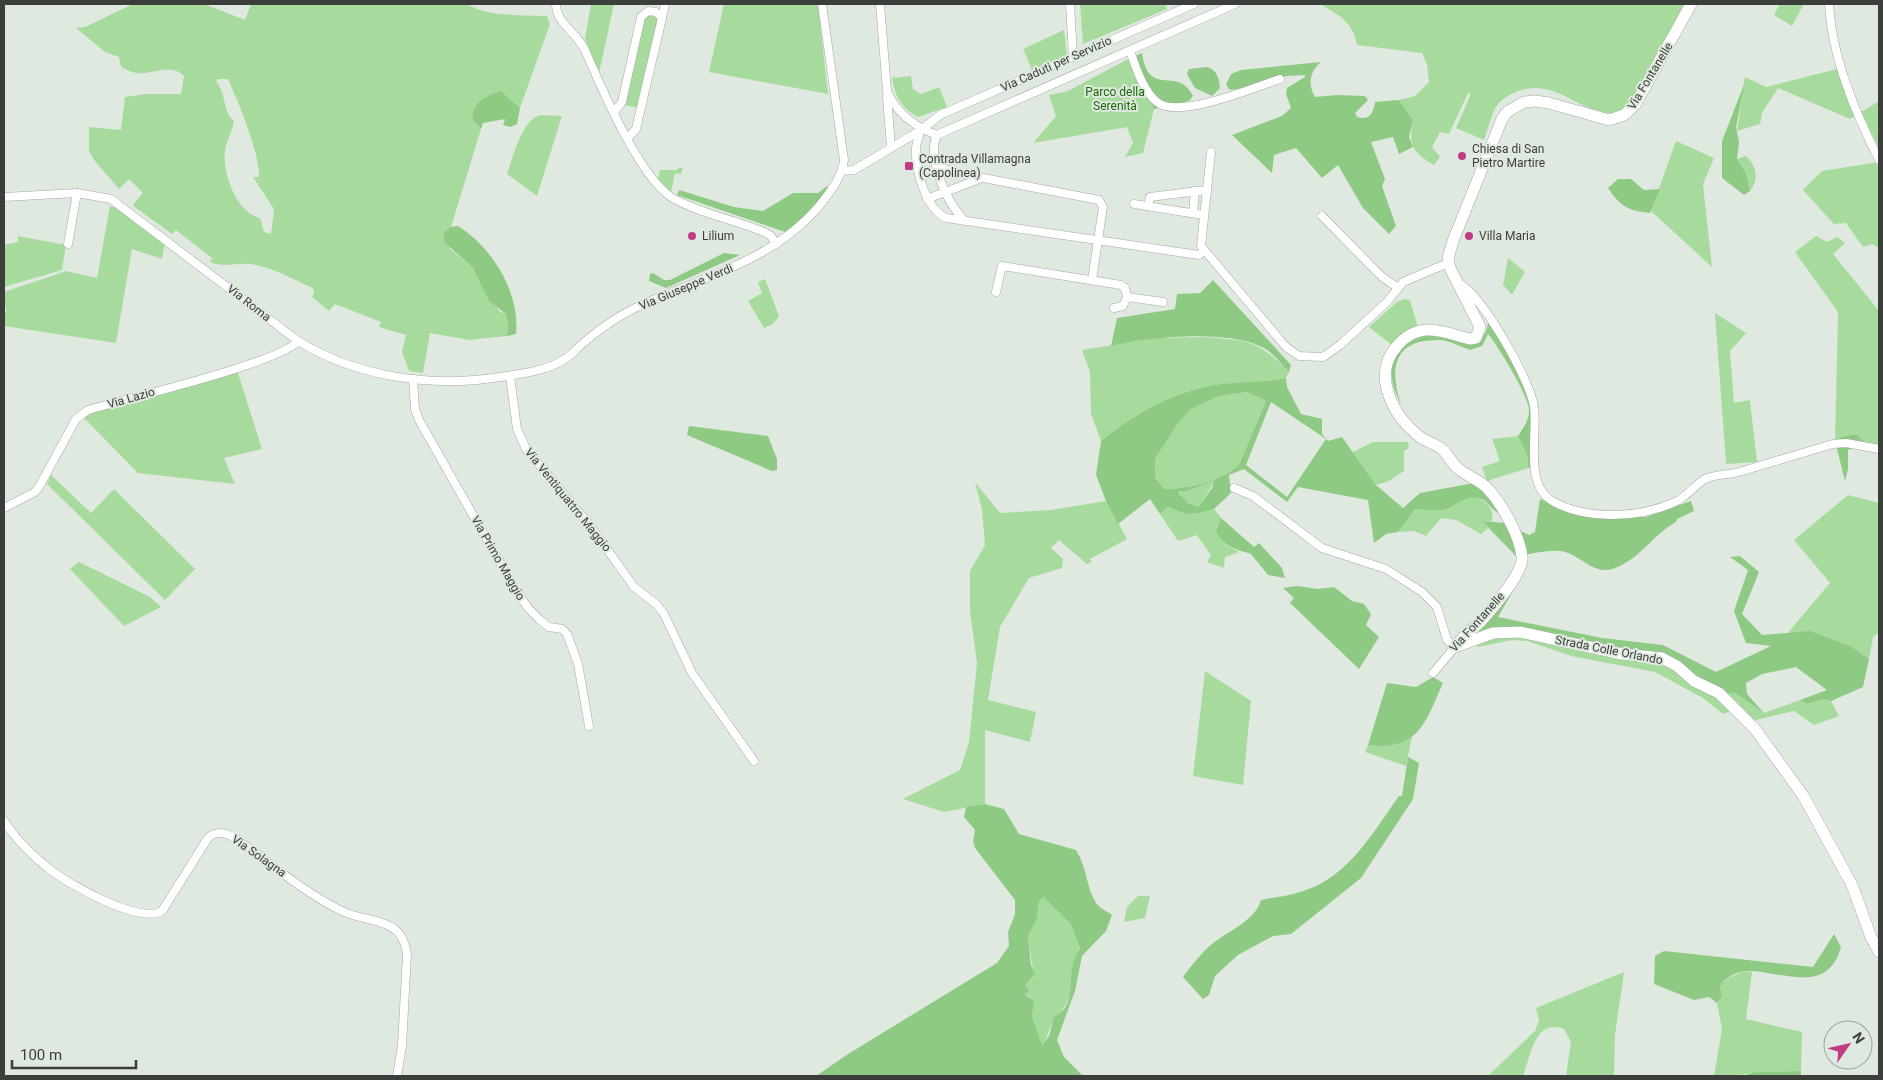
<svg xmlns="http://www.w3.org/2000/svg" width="1883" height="1080" font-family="Roboto,sans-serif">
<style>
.green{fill:#a7db9e;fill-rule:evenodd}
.forest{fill:#8eca84;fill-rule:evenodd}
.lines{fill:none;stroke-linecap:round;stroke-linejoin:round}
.street-casing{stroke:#a3aba1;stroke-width:9}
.secondary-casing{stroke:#a3aba1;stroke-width:12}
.street{stroke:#fff;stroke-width:8}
.secondary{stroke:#fff;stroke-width:11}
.poi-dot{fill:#bf3d84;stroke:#e0e9df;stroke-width:2}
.labels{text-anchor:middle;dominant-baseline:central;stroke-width:4;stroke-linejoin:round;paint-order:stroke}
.street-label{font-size:12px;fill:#3b3e3a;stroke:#e0e9df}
.park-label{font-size:12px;fill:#1a6907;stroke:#e0e9df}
.poi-label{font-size:12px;fill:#3b3e3a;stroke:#e0e9df;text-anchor:start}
</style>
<rect width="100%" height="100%" fill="#e0e9df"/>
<!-- green -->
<g class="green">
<path d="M 133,4 L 204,4 L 245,20 L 251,4 L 467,4 C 486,17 524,15 547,16 L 550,24 L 520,108 L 501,91 L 477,125 L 481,129 L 451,227 L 444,232 L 450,249 L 473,268 L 499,311 L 506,314 L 508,324 L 507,336 L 469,340 L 430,333 L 423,373 L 409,371 L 402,352 L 406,335 L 379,327 L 381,322 L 335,304 L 329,311 L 312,297 L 314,293 L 313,288 C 294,280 276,269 256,265 C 240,261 225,269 210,262 L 212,258 L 176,230 L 172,234 L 136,208 L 133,205 L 143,193 L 129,179 L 119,189 L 94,160 L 89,151 L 89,127 L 121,130 L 125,97 L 146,94 L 181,94 L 184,76 C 171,62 152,75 136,73 C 131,72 126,69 121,67 L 119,57 L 105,52 L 76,28 L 85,27 ZM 218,79 L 228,79 C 238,101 260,154 259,177 L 253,177 L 274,209 L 271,234 L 264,232 L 260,218 C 236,213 222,172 225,150 C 227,140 232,132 234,121 C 222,111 227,94 216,82 Z"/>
<path d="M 591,4 L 614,4 L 599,73 L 585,39 Z"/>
<path d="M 724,4 L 818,4 L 828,94 L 709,72 Z"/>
<path d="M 1080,4 L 1165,4 L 1167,9 L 1083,44 Z"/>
<path d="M 1320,4 L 1685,4 L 1632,100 L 1617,113 C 1583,117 1559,79 1521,90 C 1514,92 1503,98 1498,104 C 1491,113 1488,130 1484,140 L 1456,128 L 1471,94 L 1468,93 L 1449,134 L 1440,132 L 1432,147 L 1440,157 L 1434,165 C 1412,152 1408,144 1413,120 L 1399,100 L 1415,96 L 1429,82 L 1427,64 L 1422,53 L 1357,45 C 1353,22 1339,15 1320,4 Z"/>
<path d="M 1780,4 L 1804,4 L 1792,26 L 1774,15 Z"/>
<path d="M 649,14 L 656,17 L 658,22 L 639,108 L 624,105 L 642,21 Z"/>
<path d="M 1064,30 L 1067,56 L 1033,72 L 1023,49 Z"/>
<path d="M 1130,58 L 1154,109 L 1143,153 L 1125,157 L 1133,143 L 1127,127 L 1033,143 L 1056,116 L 1049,95 L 1068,91 Z"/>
<path d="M 1837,69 L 1855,116 L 1850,119 L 1778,88 L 1762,113 L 1760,124 L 1737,131 L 1745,77 L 1766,87 Z"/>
<path d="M 894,76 L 895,78 L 911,76 L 913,89 L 921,94 L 939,87 L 947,107 L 918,117 C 901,108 895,96 892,78 Z"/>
<path d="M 1879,101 L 1879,148 L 1861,112 Z"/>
<path d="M 541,115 L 562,116 L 537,196 L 507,174 C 513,158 522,118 541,115 Z"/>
<path d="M 1676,141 L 1714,158 L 1703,184 L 1712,267 L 1651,211 Z"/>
<path d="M 1746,156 C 1757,166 1759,180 1750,191 L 1746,173 L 1737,159 Z"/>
<path d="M 1879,162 L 1879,248 L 1872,244 L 1863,247 L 1846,223 L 1834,224 L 1803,190 L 1822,171 Z"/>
<path d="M 679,168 L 683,168 L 681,174 L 675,173 L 671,192 L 658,179 L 660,170 L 676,170 Z"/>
<path d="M 110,206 L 116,208 L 165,243 L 162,259 L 132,249 L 116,343 L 4,326 L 4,312 L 7,311 L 4,304 L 4,292 L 66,271 L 97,278 Z"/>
<path d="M 18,236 L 66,245 L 62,270 L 4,287 L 4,245 L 18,242 Z"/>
<path d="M 1816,236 L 1827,242 L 1837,237 L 1845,243 L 1833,254 L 1879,311 L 1879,448 L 1835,441 L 1838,312 L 1795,252 Z"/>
<path d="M 1508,258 L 1525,272 L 1512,295 L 1503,285 Z"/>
<path d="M 765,279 L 779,316 L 773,324 L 764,328 L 748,301 L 762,293 L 758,282 Z"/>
<path d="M 1404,299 L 1410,300 L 1418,328 L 1406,331 L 1392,345 L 1369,327 L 1397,302 Z"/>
<path d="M 1715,313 L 1746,333 L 1730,351 L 1734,403 L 1750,400 L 1757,462 L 1726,464 Z"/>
<path d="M 1205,337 C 1249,341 1256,339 1289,372 L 1286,378 C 1262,383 1238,381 1214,385 C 1171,393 1134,414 1101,441 L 1091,414 L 1090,372 L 1082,350 L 1156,338 Z"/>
<path d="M 237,370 L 262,449 L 224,458 L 235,484 L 138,473 L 83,417 L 91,411 Z"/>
<path d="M 1247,392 L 1266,401 L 1239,465 C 1220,481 1188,489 1164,489 L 1154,478 L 1155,459 L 1178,423 L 1191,409 L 1219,396 Z"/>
<path d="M 1518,436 L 1527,455 L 1528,468 L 1487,481 L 1482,467 L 1500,461 L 1492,439 Z"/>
<path d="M 1373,442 L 1408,442 L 1409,448 L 1404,451 L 1404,471 L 1389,481 L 1376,485 L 1353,452 Z"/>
<path d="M 51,475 L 91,513 L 114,489 L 195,569 L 165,600 L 47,484 Z"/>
<path d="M 1215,481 L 1198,507 C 1189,504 1181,501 1179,491 L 1187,491 Z"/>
<path d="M 975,482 L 1000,513 L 1051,510 L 1106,501 L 1127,539 L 1090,559 L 1092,562 L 1087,564 L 1059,540 L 1051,548 L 1063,559 L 1062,568 L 1029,578 L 1000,627 L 988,700 L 1036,712 L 1030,742 L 985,730 L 985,804 L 944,812 L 903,799 L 960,770 L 969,742 L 977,663 L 970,611 L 970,571 L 985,545 L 982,510 Z"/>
<path d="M 1848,495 L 1879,503 L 1879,632 L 1873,637 L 1869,659 L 1852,647 L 1787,634 L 1830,583 L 1794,540 Z"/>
<path d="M 1470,497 L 1478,497 C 1488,503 1494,509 1492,521 L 1484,521 L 1517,557 L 1488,528 L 1481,534 L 1456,520 L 1441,518 L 1426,536 L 1414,531 L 1398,532 L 1415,509 L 1426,509 Z"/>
<path d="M 1168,507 L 1186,514 L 1214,509 L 1221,518 L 1216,531 L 1226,545 L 1239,552 L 1225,557 L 1224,568 L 1207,562 L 1211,555 L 1197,535 L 1178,541 L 1160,514 Z"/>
<path d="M 79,562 L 150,597 L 161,607 L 124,626 L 70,569 Z"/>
<path d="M 1529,637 L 1670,667 L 1713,694 L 1734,710 L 1723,714 L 1703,698 L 1655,672 L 1571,656 L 1527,641 L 1512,640 L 1478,647 L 1476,645 L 1487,639 Z"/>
<path d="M 1205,671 L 1251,701 L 1243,785 L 1193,776 Z"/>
<path d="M 1735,693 L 1764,713 L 1800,700 L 1807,704 L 1824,699 L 1831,701 L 1839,716 L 1814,725 L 1794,711 L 1752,721 L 1725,694 Z"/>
<path d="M 1412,736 L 1406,766 L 1365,752 L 1368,745 C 1384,747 1400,747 1412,736 Z"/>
<path d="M 1138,896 L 1150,896 L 1145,918 L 1124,922 L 1127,907 Z"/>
<path d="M 1043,897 L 1070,923 L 1080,950 C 1069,963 1074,978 1070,994 C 1067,1007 1058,1014 1052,1024 C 1047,1032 1049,1036 1042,1045 L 1032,1017 L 1034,1001 L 1025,993 L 1025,986 L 1034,976 L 1028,937 L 1037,918 L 1039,901 Z"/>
<path d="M 1743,971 L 1752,972 L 1746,1019 L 1802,1032 L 1801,1071 C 1771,1070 1744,1076 1714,1076 L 1722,1029 L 1717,1003 L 1722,996 L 1720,988 L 1723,981 Z"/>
<path d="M 1624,972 L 1615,1035 L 1614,1076 L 1566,1076 L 1571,1042 L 1564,1029 C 1535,1018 1531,1055 1523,1076 L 1488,1076 L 1535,1031 L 1539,1020 L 1536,1008 Z"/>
</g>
<!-- forest -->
<g class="forest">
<path d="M 1142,53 C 1149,100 1178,64 1193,96 L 1189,101 L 1154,109 L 1130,58 Z"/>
<path d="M 1321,62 C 1309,72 1308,85 1315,97 L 1337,95 L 1365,96 L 1368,100 L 1355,113 L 1357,117 C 1370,121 1373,113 1375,102 L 1399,100 L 1413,120 L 1409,137 L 1413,147 L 1399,154 L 1393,137 L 1371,142 L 1385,179 L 1382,186 L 1396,226 L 1389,234 L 1363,208 L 1338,165 L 1322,178 L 1296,148 L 1274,155 L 1272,173 L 1232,135 L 1282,116 L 1291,108 L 1286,94 L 1287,88 L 1305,77 L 1305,75 L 1286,76 L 1253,87 L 1230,90 L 1226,85 L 1231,74 L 1241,70 Z"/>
<path d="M 1207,67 C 1217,70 1219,78 1220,88 L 1212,96 L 1195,88 L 1187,74 L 1189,69 Z"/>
<path d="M 1745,82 L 1736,127 L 1739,142 L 1737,159 L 1746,173 L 1750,191 L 1744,195 L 1722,178 L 1722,141 Z"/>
<path d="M 501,91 L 520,108 L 517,124 L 510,127 L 503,125 L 505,119 L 483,123 L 481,129 L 473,120 C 471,103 487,95 501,91 Z"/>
<path d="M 1618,179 L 1631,179 L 1644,190 L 1660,189 L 1650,213 C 1628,211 1620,206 1608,188 Z"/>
<path d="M 827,186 L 829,190 L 821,201 L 788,233 L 677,195 L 679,190 L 734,207 L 763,211 L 793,193 L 818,193 Z"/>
<path d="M 458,226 C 493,248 520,293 516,334 L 507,336 L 508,324 L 506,314 L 489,301 L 473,268 L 444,242 L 444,232 L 451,227 Z"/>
<path d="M 724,253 L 740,255 L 666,288 L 649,281 L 650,274 L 653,273 L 664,280 L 670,280 Z"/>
<path d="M 1213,280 L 1291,365 L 1289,372 C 1282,365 1275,355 1267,350 C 1233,328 1149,337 1111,346 L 1117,318 L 1175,309 L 1177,294 L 1200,293 Z"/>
<path d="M 1488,323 L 1518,368 L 1533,410 L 1531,467 L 1528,468 L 1527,455 L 1518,436 C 1523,428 1529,421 1529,411 C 1529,396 1498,346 1488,334 L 1482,346 L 1470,350 C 1461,347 1450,341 1441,340 C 1395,338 1388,367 1401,404 C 1389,383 1386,359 1407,343 C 1411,340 1416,335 1420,334 C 1433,331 1467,336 1482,337 L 1486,332 Z"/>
<path d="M 1286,378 L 1287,387 L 1301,414 L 1322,419 L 1322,434 L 1328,441 L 1342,437 L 1376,485 L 1403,508 L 1420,493 L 1474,483 L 1484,488 L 1504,515 C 1489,511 1490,501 1479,498 C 1468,494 1456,505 1446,509 C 1436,512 1425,509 1415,509 L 1398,532 L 1386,534 L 1374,543 L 1368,500 L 1298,487 L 1287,502 L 1244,469 L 1229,475 L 1231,493 L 1214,509 L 1198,513 L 1186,514 L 1168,507 L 1160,514 L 1150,499 L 1118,524 L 1106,501 L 1096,475 L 1101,441 C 1134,414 1171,393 1214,385 C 1238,381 1262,383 1286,378 ZM 1247,392 L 1266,401 L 1239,465 C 1220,481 1189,489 1164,489 L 1155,478 L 1155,459 L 1178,423 L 1191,409 L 1219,396 ZM 1271,402 L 1326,439 L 1287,497 L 1246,465 ZM 1214,481 L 1212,488 L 1198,507 L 1188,503 L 1179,494 L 1179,491 L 1187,491 Z"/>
<path d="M 689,426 L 768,436 L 777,459 L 777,470 L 772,471 L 687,435 Z"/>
<path d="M 1851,435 L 1857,435 L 1867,444 L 1855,441 L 1851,449 L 1848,450 L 1848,469 L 1845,481 L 1835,441 L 1842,437 Z"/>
<path d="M 1540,499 L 1578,514 L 1646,517 L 1691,501 L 1694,511 L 1677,519 L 1676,522 C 1652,535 1639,561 1612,569 C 1592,575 1578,552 1559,551 C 1545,550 1530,554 1517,557 L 1483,521 L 1504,523 L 1529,535 L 1535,532 Z"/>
<path d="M 1221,518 L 1254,547 L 1259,543 L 1282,568 L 1285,578 L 1268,575 L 1251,554 C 1236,549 1224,548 1216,531 Z"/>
<path d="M 1740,556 L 1759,572 L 1742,614 L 1762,635 L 1810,631 L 1852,647 L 1869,659 L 1863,687 L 1831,701 L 1824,699 L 1807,704 L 1800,700 L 1827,690 L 1796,667 L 1762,674 L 1746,683 L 1747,694 L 1764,713 L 1735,693 L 1725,694 L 1653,653 L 1489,629 L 1479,631 L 1479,625 L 1520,579 L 1498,617 L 1602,638 L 1663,645 L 1716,672 L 1771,646 L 1746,643 L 1734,611 L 1748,570 L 1730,557 Z"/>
<path d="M 1297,586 L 1318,589 L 1334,587 L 1352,601 L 1364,604 L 1371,614 L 1366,625 L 1379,637 L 1359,669 L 1290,603 L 1294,598 L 1283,588 Z"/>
<path d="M 1433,677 L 1443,683 C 1425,723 1418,752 1368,745 L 1387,683 L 1416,687 Z"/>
<path d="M 1408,757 L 1419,763 L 1413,799 L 1361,878 L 1291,934 L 1273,936 L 1238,955 L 1215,976 L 1209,995 L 1203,999 L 1183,977 C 1192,965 1201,953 1212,944 C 1228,931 1256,920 1261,900 C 1275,897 1290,896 1303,891 C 1349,877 1373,832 1399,796 L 1402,796 Z"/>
<path d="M 985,804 L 1004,809 L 1019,834 L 1076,850 C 1087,867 1086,887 1096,903 C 1099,908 1107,911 1112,915 L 1106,931 L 1082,956 L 1075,991 L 1057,1040 L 1064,1057 L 1083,1076 L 816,1076 L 848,1054 L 997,963 L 1009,946 L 1008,932 L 1015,914 L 1015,900 L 975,848 L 973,841 L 975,830 L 964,817 L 966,807 ZM 1043,897 L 1070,923 L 1080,949 C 1062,971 1082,1003 1054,1017 L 1049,1036 L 1042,1045 L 1032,1017 L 1034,1001 L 1025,994 L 1029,991 L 1025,986 L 1035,974 L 1031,965 L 1028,937 L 1037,918 L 1039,901 Z"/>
<path d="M 1834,934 L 1841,947 C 1827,998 1779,969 1744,971 C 1736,972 1729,977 1723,981 L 1720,988 L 1722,996 L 1717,1003 L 1709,997 L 1694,1000 L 1654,984 L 1655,956 L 1664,951 L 1813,967 Z"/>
<path d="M 1801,1071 L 1801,1076 L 1744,1076 L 1755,1072 Z"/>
</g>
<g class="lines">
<!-- street casing -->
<g class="street-casing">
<g id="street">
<path d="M 556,4 C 556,23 577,33 585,50 C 601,87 639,176 671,197 C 693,211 738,221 764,232 L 771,236 L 776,244"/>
<path d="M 880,4 L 887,91 C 897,114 915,127 937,135 L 1235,4"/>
<path d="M 1070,4 L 1073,56"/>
<path d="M 1829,4 C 1832,57 1855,112 1879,160"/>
<path d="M 662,18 L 665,4"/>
<path d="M 1130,51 C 1136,67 1143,91 1157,102 C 1178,120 1255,87 1280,79"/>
<path d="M 887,96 L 891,147"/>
<path d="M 615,111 L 622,102 L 641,17 L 648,11 L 656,12 L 662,18 L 636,129 L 628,138"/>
<path d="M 921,130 C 919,136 916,143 916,149 C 915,170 926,209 946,218 L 1192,254 L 1199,255 L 1204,251"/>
<path d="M 937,135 C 926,158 948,205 965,221"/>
<path d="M 1211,152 L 1201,246 L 1286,347 L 1299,356 L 1323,357 L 1340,345 L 1387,302 L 1403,282 L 1448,263"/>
<path d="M 936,164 L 952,172 L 1099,200 L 1103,207 L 1092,280"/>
<path d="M 842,171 L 854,170 L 921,130 L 940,115 L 1194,4"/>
<path d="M 4,197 L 77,193 L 111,199 L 298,341 C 357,377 432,388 500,377 C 521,374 546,371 565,359 C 572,355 576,349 582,344 C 598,330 617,317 635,308 C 701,277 777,261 824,200 C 833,188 842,176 844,160 L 822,4"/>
<path d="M 927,199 L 979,179"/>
<path d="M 1134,204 L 1203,215"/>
<path d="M 1148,206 L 1150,197 L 1206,190"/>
<path d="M 1193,213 L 1195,191"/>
<path d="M 1322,216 L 1381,276 L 1398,288"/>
<path d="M 68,244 L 77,193"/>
<path d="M 1458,283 C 1481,293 1531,381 1534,407 C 1538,435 1523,486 1554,502 C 1589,521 1644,518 1679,500 C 1689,494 1696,484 1705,479 C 1715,474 1729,475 1739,472 C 1770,463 1802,453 1833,444 L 1846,443 L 1879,449"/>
<path d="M 996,292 L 1002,266 L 1121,285 L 1125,288 L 1127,297 L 1123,306 L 1114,308"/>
<path d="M 1127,297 L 1163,302"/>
<path d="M 510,376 L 517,429 L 526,449 L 589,524 L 634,587 L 656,604 L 664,614 L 692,673 L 754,761"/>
<path d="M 413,379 L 415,409 L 419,420 L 512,584 L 528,608 L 540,620 L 549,627 L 562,629 L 567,634 L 578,664 L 589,726"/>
<path d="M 1234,488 L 1253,496 L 1322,548 L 1386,569 L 1422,592 L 1437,607 L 1447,640 L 1455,647 L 1433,673"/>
<path d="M 4,508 L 35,492 L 39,487 L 76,419 L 88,410 C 125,399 280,363 298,341"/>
<path d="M 4,821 C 16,840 34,857 52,871 C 72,886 140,924 162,911 L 208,838 C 216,830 225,833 234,837 C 269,862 303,892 342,911 C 358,919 377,918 393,928 C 402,934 405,943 407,954 L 402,1046 L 397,1076"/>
</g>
</g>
<!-- secondary casing -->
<g class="secondary-casing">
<g id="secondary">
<path d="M 1455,647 C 1462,636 1473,629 1482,620 C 1492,609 1524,572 1522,557 C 1520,536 1502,504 1488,489 C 1481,481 1469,477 1460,470 C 1453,465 1449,456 1443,450 C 1436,444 1427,442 1420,437 C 1393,416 1371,375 1397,346 C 1419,320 1442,332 1470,339 L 1476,338 L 1480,327 L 1450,268 L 1448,258 L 1453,241 L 1502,119 L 1507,112 L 1524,102 L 1535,101 L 1549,103 L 1609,120 L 1624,115 L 1635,105 L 1691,4"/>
<path d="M 1455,647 L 1493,633 L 1520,632 L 1622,654 L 1662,658 L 1677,666 L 1694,681 L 1719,693 L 1755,729 L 1804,797 L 1852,885 L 1871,937 L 1879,952"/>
</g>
</g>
<!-- street -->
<use href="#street" class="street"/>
<!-- secondary -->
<use href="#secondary" class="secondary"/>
</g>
<!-- markers -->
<g class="poi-dot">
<circle cx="1462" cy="156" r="5"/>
<rect x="904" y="161" width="10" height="10" rx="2.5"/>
<circle cx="692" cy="236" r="5"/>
<circle cx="1469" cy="236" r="5"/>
</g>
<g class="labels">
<!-- street labels -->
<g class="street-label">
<text transform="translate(1056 64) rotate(-24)">Via Caduti per Servizio</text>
<text transform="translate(1650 76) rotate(-59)">Via Fontanelle</text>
<text transform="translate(686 287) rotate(-23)">Via Giuseppe Verdi</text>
<text transform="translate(249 303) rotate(38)">Via Roma</text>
<text transform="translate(131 398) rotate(-16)">Via Lazio</text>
<text transform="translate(568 500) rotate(51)">Via Ventiquattro Maggio</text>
<text transform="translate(498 558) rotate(60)">Via Primo Maggio</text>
<text transform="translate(1477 622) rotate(-48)">Via Fontanelle</text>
<text transform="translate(1609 650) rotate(11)">Strada Colle Orlando</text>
<text transform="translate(259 856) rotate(35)">Via Solagna</text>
</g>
<!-- park labels -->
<g class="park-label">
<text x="1115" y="92">Parco della<tspan x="1115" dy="14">Serenità</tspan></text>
</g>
<!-- poi labels -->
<g class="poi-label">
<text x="1472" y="149">Chiesa di San<tspan x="1472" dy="14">Pietro Martire</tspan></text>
<text x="919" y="159">Contrada Villamagna<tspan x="919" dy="14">(Capolinea)</tspan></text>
<text x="702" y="236">Lilium</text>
<text x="1479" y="236">Villa Maria</text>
</g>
</g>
<!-- border -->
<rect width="1883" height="1080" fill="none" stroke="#3b3e3a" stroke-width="10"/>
<!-- north arrow -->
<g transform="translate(1848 1045) rotate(56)"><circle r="24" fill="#e0e9df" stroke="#9ea59d"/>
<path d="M0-4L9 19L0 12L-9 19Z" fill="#bf3d84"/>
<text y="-8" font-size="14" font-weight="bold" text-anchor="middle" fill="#3b3e3a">N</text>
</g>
<!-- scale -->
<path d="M12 1060v8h124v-8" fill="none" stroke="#3b3e3a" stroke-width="2.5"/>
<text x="20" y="1060" font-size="15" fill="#3b3e3a" stroke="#e0e9df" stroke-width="4" paint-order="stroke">100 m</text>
</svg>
